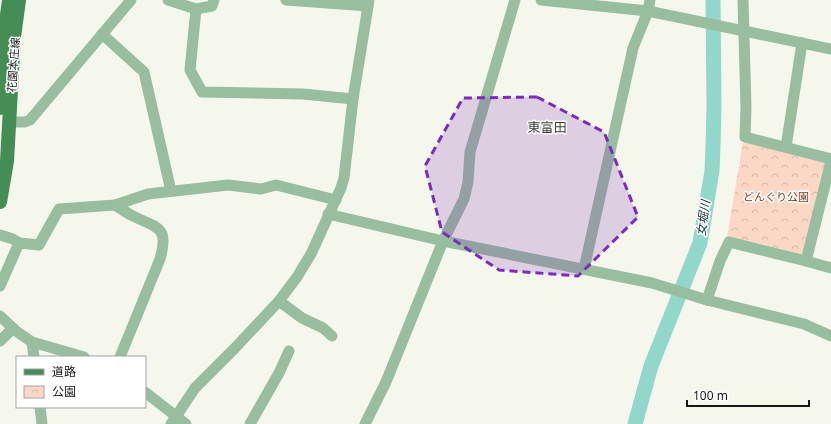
<svg xmlns="http://www.w3.org/2000/svg" width="831" height="424" font-family="'Noto Sans','Noto Sans JP',sans-serif">
<style>
.park{fill:url(#park-crowns)}
.lines{fill:none;stroke-linecap:round;stroke-linejoin:round}
.river{stroke:#91d7cc;stroke-width:15}
.minor{stroke:#99be9f;stroke-width:11}
.major{stroke:#448d55;stroke-width:14}
.marked{fill:#7b2cbf;fill-opacity:0.2;stroke:#7b2cbf;stroke-width:3;stroke-dasharray:8 5;stroke-linejoin:round}
.labels{text-anchor:middle;dominant-baseline:central;stroke-width:3;stroke-linejoin:round;paint-order:stroke}
.street-label{font-size:11px;fill:#171814;stroke:#fff}
.park-label{font-size:11px;fill:#7d3d18;stroke:#fff}
.water-label{font-size:12px;font-style:italic;fill:#0f322d;stroke:#fff}
.quarter-label{font-size:13px;fill:#404139;stroke:#fff}
</style>
<defs>
<pattern id="park-crowns" width="20" height="18" patternUnits="userSpaceOnUse"><rect width="20" height="18" fill="#fdd7c5"/><path d="M2 6a3 3 0 1 1 6 0M12 15a3 3 0 1 1 6 0" fill="none" stroke="#d8b8a8"/></pattern>
</defs>
<rect width="100%" height="100%" fill="#f5f7ec"/>
<!-- park -->
<path class="park" d="M 743,142 L 825,162 L 827,165 L 803,255 L 762,244 L 727,237 Z"/>
<g class="lines">
<!-- river -->
<path class="river" d="M 635,424 L 651,366 L 700,243 L 712,171 L 713,146 L 714,106 L 713,0"/>
<!-- minor -->
<g class="minor">
<path d="M 168,0 L 196,9 L 212,6 L 214,0"/>
<path d="M 286,0 L 368,6"/>
<path d="M 541,0 L 648,11 L 831,49"/>
<path d="M 743,0 L 746,108 L 745,137 L 831,159"/>
<path d="M 196,9 L 190,70 L 202,92 L 303,94 L 353,99"/>
<path d="M 102,34 L 144,72 L 171,191"/>
<path d="M 9,122 L 25,122 L 30,120 L 131,0"/>
<path d="M 786,147 L 802,43"/>
<path d="M 115,205 C 120,208 125,212 131,215 C 155,228 170,224 160,259 L 120,357"/>
<path d="M 328,214 L 443,241 L 652,283 L 707,300 L 804,324 L 831,336"/>
<path d="M 0,235 L 13,239 L 19,243 L 39,245 L 59,209 L 115,205 L 148,194 L 228,185 L 261,189 L 276,185 L 336,200"/>
<path d="M 806,261 L 831,161"/>
<path d="M 584,269 L 633,48 L 648,11 L 650,0"/>
<path d="M 0,286 L 19,243"/>
<path d="M 707,300 L 720,261 L 729,242 L 806,261 L 831,268"/>
<path d="M 279,301 L 302,318 L 323,328 L 332,336"/>
<path d="M 0,316 L 16,331 L 32,342 L 84,357"/>
<path d="M 0,341 L 13,328"/>
<path d="M 32,342 L 34,357"/>
<path d="M 145,392 L 186,424"/>
<path d="M 40,407 L 42,424"/>
<path d="M 171,424 L 195,388 L 235,348 L 279,301 L 297,277 L 311,254 L 341,188 L 344,178 L 353,99 L 369,0"/>
<path d="M 250,424 L 279,373 L 289,351"/>
<path d="M 365,424 L 386,382 L 443,241 L 464,199 L 468,182 L 470,152 L 515,0"/>
</g>
<!-- major -->
<g class="major">
<path d="M 0,108 L 4,37 L 9,0"/>
<path d="M 0,202 L 7,161 L 14,37 L 19,0"/>
</g>
</g>
<!-- marked area -->
<path class="marked" d="M 537,97 L 604,132 L 638,217 L 578,276 L 499,270 L 442,232 L 425,166 L 463,98 Z"/>
<g class="labels">
<!-- street labels -->
<g class="street-label">
<text transform="translate(13 65) rotate(-86)">花園本庄線</text>
</g>
<!-- park labels -->
<g class="park-label">
<text x="776" y="196">どんぐり公園</text>
</g>
<!-- water labels -->
<g class="water-label">
<text transform="translate(703 218) rotate(-82)">女堀川</text>
</g>
<!-- quarter labels -->
<g class="quarter-label">
<text x="547" y="127">東富田</text>
</g>
</g>
<!-- legend -->
<rect x="16" y="356" width="130" height="52" fill="#ffffff" stroke="#a2a3a1"/>
<rect x="24" y="369" width="20" height="6" fill="#448d55" stroke="#a2a3a1"/>
<text x="52" y="376" font-size="12" fill="#171814">道路</text>
<rect x="24" y="386" width="20" height="12" fill="url(#park-crowns)" stroke="#a2a3a1"/>
<text x="52" y="396" font-size="12" fill="#171814">公園</text>
<!-- scale -->
<path d="M687 400v6h122v-6" fill="none" stroke="#171814" stroke-width="2"/>
<text x="693" y="400" font-size="12" fill="#171814" stroke="#ffffff" stroke-width="3" paint-order="stroke">100 m</text>
</svg>
